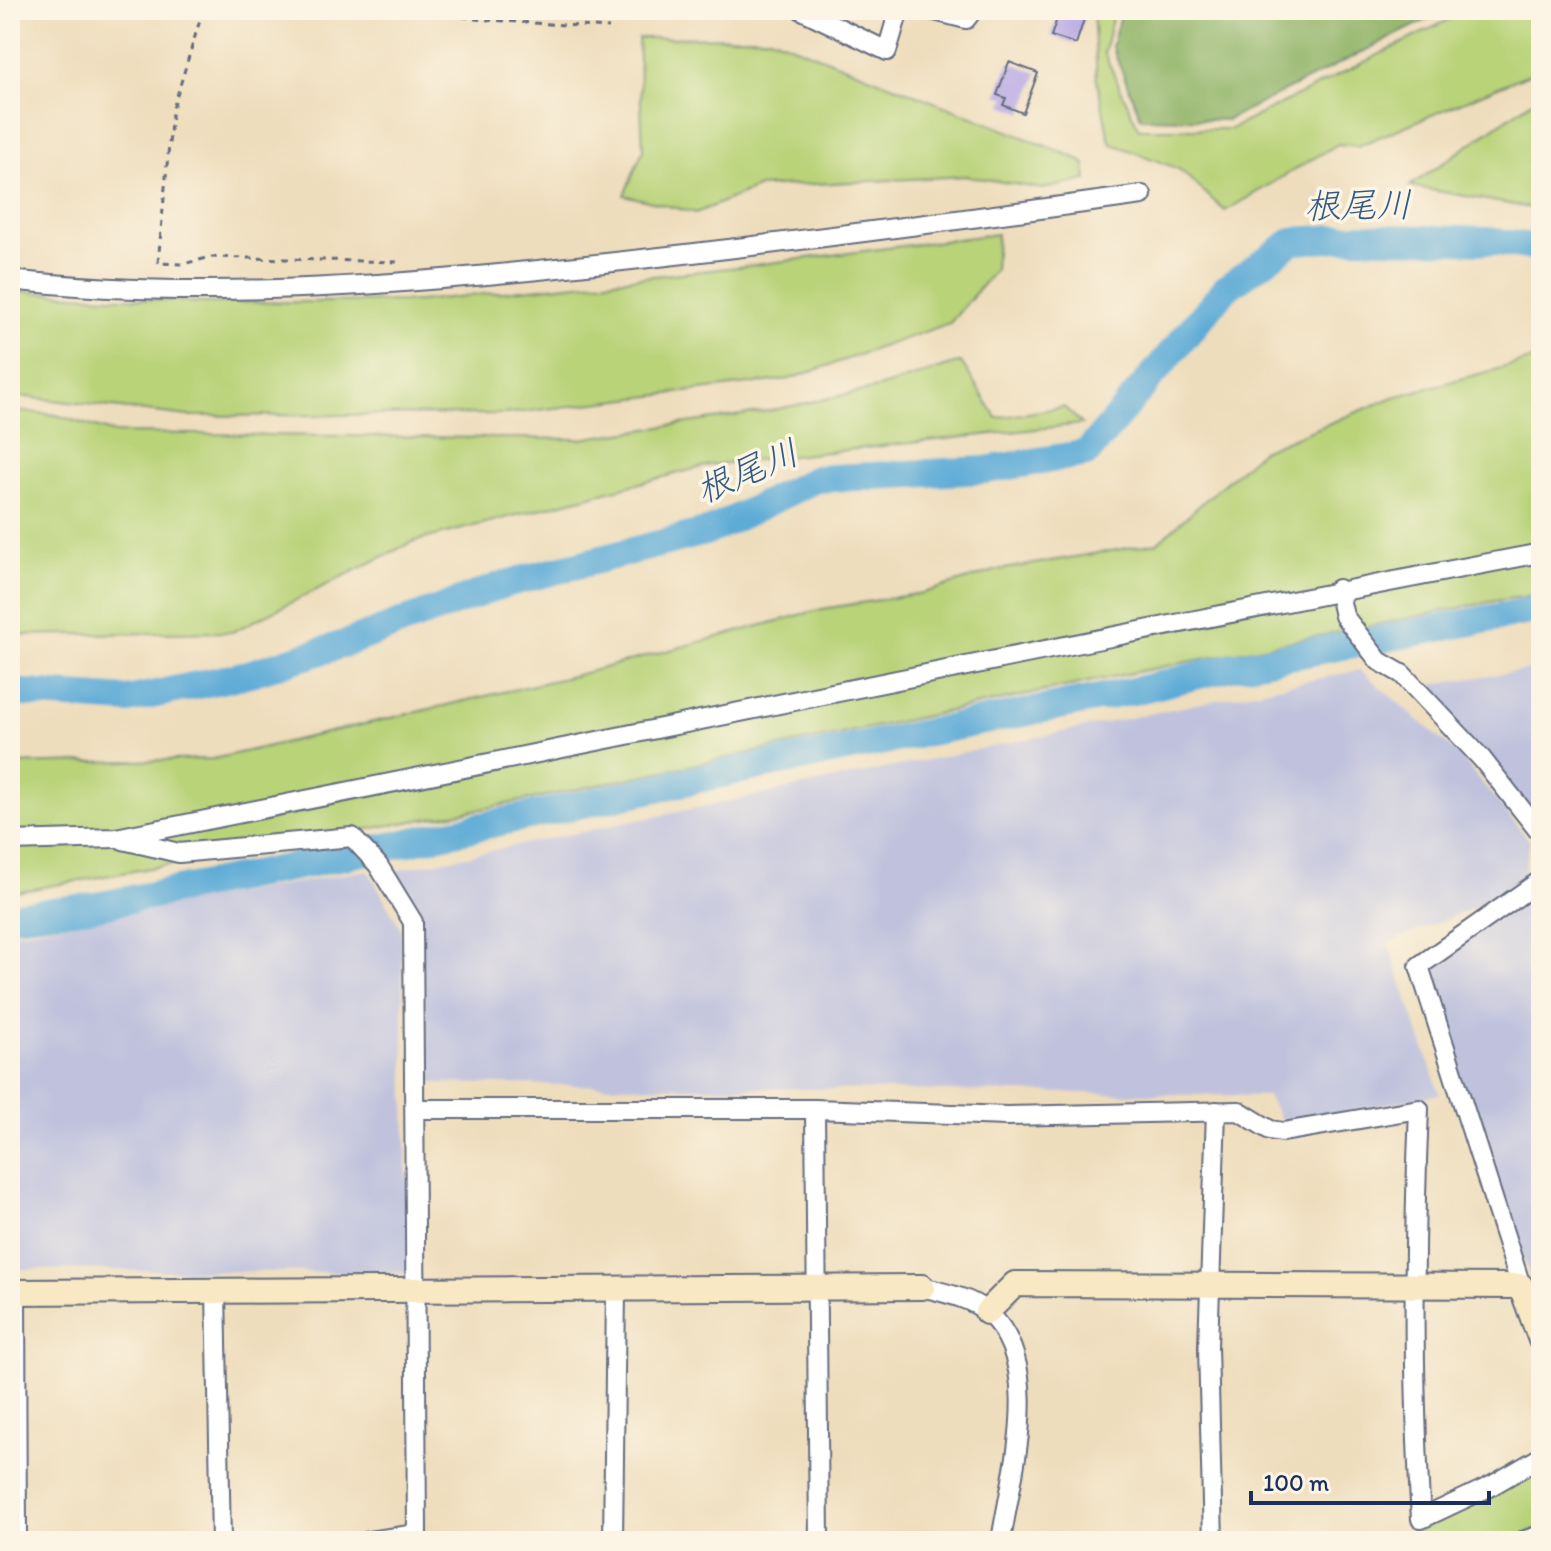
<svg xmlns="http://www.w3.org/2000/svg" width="1551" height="1551" font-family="Itim,'Klee One',sans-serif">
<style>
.industrial{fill:#c0c2dd}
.green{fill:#b9d379;stroke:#6a816c;stroke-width:2}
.forest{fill:#92b569;stroke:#567264;stroke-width:2}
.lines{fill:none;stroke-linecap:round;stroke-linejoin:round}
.river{stroke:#5dabd7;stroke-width:28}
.building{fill:#ac9be4}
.street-casing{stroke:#656c7f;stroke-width:22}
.secondary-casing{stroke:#656c7f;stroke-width:28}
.path{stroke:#656c7f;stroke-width:3;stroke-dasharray:6 6;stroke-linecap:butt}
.street{stroke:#fff;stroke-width:18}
.secondary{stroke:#f8e8c3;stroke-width:24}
.labels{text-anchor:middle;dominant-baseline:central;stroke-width:7;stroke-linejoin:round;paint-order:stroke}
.water-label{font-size:36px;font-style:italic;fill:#325a88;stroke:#fcf5e5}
</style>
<rect width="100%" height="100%" fill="#fcf5e5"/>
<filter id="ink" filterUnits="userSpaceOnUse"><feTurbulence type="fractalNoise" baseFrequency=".0125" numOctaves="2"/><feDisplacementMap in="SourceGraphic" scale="16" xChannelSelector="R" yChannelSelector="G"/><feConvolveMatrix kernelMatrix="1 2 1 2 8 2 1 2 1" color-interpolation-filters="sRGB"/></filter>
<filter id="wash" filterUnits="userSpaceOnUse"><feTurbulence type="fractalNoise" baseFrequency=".006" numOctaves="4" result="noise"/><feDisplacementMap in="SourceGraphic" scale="32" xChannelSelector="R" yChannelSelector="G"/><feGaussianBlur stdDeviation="1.8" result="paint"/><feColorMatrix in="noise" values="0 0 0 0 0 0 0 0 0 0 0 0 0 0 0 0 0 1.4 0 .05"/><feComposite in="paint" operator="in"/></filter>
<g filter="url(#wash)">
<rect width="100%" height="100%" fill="#eeddbc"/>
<!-- industrial -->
<g class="industrial">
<path d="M 1541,668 L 1541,836 L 1425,685 Z"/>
<path d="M 1360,670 L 1457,753 L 1530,841 L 1521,888 L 1388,943 L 1440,1094 L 1283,1123 L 1267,1096 L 430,1083 L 419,905 L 394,871 Z"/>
<path d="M 368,870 L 401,929 L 409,1273 L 10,1269 L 10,934 Z"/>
<path d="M 1541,895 L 1541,1305 L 1412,963 Z"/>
</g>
<!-- green -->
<g class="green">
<path d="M 1093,10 L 1114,10 L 1104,53 L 1139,129 L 1231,129 L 1468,10 L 1541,10 L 1541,69 L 1358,146 L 1338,144 L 1225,211 L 1179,169 L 1110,143 L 1097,80 Z"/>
<path d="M 770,37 L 1076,158 L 1085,164 L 1087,180 L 1043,189 L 967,176 L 759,187 L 696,213 L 624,195 L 643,150 L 638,38 Z"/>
<path d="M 1541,95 L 1541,210 L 1410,186 Z"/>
<path d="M 997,234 L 995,270 L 950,323 L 790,379 L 506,414 L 188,416 L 10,395 L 10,291 L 207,303 L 419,301 L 738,267 Z"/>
<path d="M 1531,360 L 1541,363 L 1541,595 L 1505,599 L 1136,672 L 492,807 L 10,893 L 10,764 L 213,759 L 577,675 L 822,609 L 923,593 L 998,570 L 1157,543 L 1261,451 L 1394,397 Z"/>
<path d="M 961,362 L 997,418 L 1064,407 L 1082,424 L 710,465 L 412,542 L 232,632 L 10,635 L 10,410 L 56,415 L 115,433 L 580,439 L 768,411 L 878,388 Z"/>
<path d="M 1541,1460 L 1541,1527 L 1507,1541 L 1401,1541 Z"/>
</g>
<!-- forest -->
<path class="forest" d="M 1121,10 L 1446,10 L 1227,120 L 1141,118 L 1112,47 Z"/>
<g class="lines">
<!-- river -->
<g class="river">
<path d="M 10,692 L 128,700 L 248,674 L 344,644 L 505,584 L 709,531 L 816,479 L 985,470 L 1087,453 L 1226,288 L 1293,241 L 1355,237 L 1489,241 L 1541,248"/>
<path d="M 10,916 L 97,906 L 303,865 L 726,773 L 1138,690 L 1236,666 L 1541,609"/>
</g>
</g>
<g id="blocks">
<!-- building -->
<g class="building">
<path d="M 1060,10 L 1087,10 L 1076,44 L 1051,36 Z"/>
<path d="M 1009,62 L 1038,73 L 1023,113 L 1003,105 L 1006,98 L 997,95 Z"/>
</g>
</g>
</g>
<g filter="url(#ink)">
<use href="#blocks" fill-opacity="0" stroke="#656c7f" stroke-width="2"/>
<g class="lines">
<!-- street casing -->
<g class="street-casing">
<g id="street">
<path d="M 802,10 L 887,51 L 899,10"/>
<path d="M 931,10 L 966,19 L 973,10"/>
<path d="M 10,280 C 199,301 389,286 577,266 C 766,246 954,221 1142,195"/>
<path d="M 1338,589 L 1344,616 L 1379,661 L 1402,674 L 1482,759 L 1541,834"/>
<path d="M 123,840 L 179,853 L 352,837 L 378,865 L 413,922 L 417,1534 L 369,1541"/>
<path d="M 10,841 L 116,838 C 591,744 1065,643 1541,553"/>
<path d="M 415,1109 L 815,1109 L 1007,1116 L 1239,1111 L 1270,1130 L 1283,1132 L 1419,1109 C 1413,1249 1412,1380 1421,1519 L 1491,1486 L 1541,1457"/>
<path d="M 815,1109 L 819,1541"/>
<path d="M 1521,1286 L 1419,966 L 1541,880"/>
<path d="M 922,1287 C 944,1293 968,1297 986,1311 C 1047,1362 1011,1474 1001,1541"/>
<path d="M 216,1291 L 221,1541"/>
<path d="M 16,1292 L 17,1541"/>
<path d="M 613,1541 L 616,1291"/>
<path d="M 1213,1541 L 1208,1347 L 1216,1111"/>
<path d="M 1523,1541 L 1541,1535"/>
</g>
</g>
<!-- secondary casing -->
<g class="secondary-casing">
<g id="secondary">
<path d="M 10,1292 L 922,1287"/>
<path d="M 987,1312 L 1015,1284 L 1521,1286 L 1541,1340"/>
</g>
</g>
<!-- path -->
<g class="path">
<path d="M 203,10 L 172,112 L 158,263 L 183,264 L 211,257 L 398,262"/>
<path d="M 427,10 L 474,19 L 609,28"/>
</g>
<!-- street -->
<use href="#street" class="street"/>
<!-- secondary -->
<use href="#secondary" class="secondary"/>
</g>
</g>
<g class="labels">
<!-- water labels -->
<g class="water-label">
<text transform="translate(1358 205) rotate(-1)">根尾川</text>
<text transform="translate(747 471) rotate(-23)">根尾川</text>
</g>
</g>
<!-- margin -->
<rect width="1551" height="1551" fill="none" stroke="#fcf5e5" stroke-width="40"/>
<!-- scale -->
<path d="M1251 1491v12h238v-12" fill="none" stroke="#1b2f5e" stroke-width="4"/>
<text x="1263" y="1491" font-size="24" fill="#1b2f5e" stroke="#fcf5e5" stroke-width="6" paint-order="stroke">100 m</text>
</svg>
